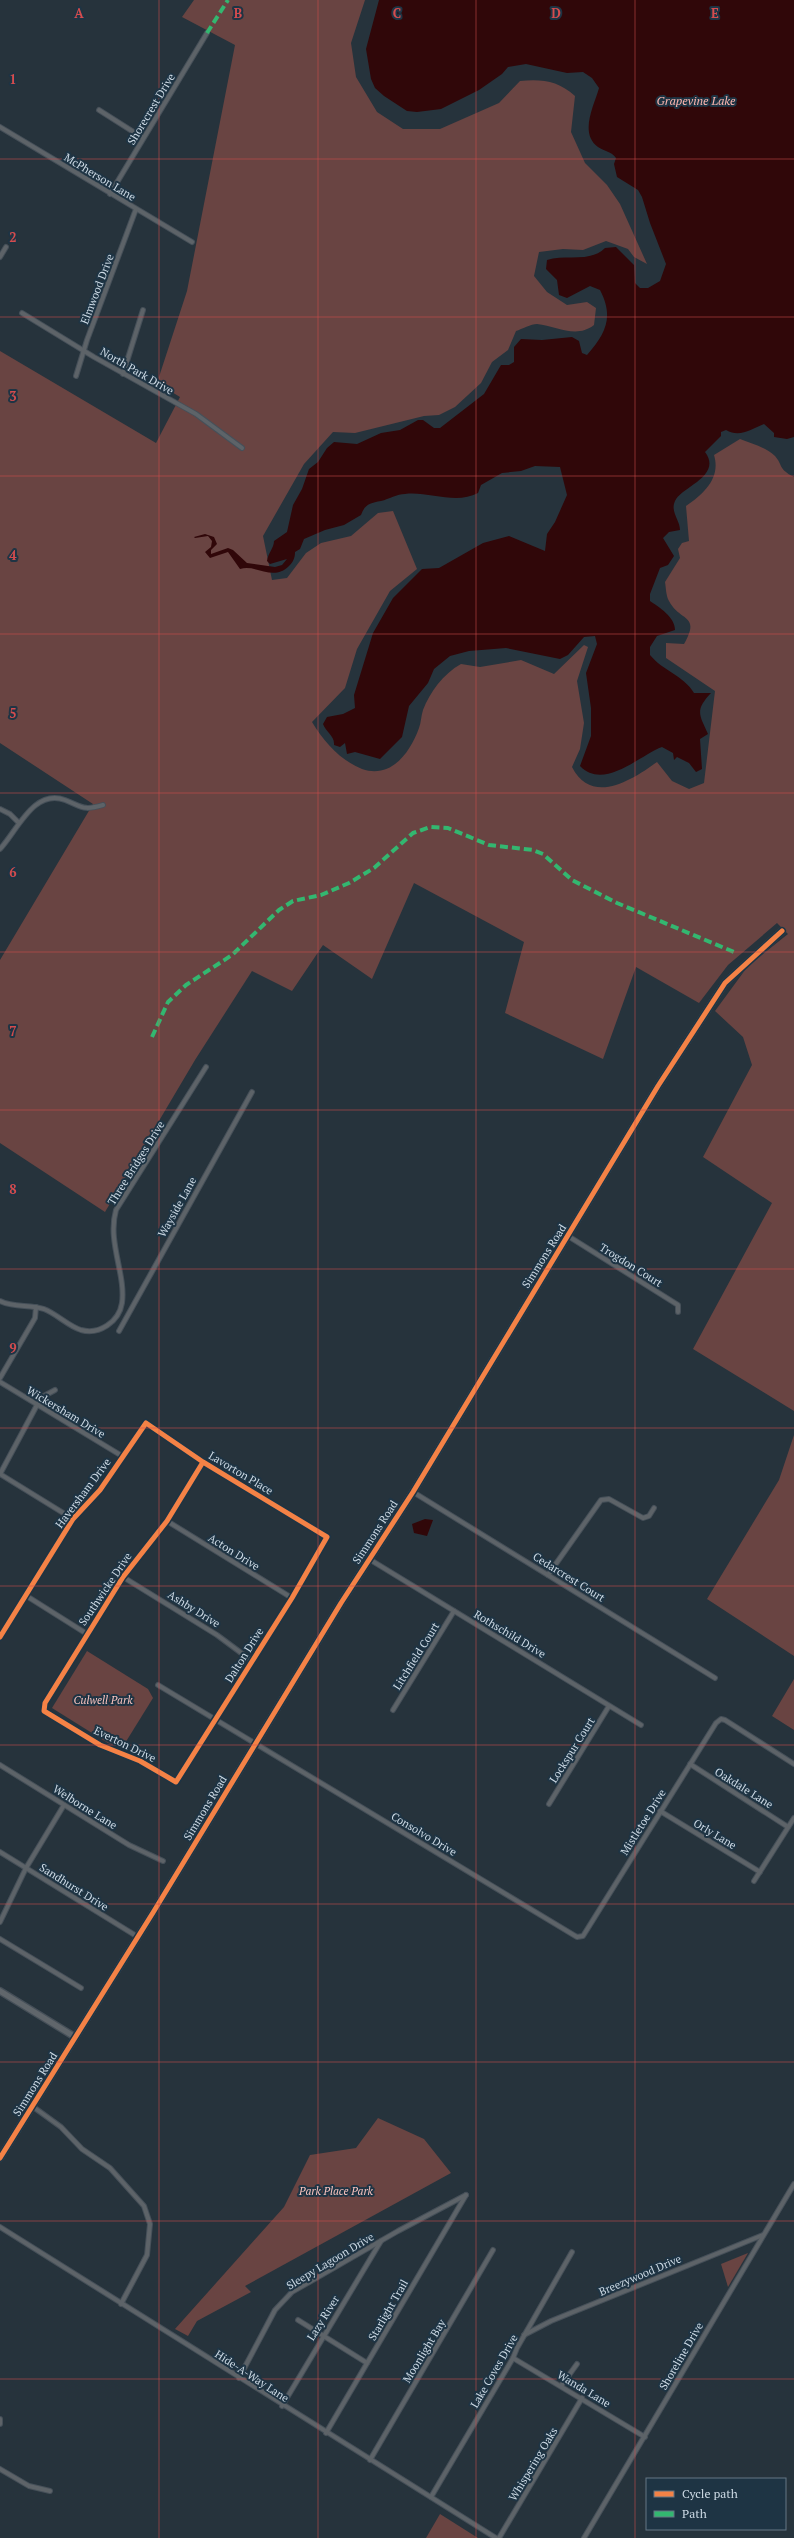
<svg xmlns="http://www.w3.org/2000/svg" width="794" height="2538" font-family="'PT Serif',serif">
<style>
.green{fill:#694442}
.water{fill:#300709}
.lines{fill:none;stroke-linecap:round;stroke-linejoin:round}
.street-casing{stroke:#465059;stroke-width:6}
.secondary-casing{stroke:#465059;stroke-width:8}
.street{stroke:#5d6368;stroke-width:4}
.secondary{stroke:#60666b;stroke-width:5.5}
.quiet{stroke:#33b770;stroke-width:4;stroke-dasharray:8 4;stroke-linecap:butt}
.cycleway-casing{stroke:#1e3444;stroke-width:8}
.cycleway{stroke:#f48246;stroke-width:5}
.grid{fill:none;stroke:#d44c4e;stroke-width:1;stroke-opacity:0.55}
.labels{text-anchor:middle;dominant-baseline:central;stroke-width:4;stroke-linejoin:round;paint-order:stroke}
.street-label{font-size:11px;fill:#cddae5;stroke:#1e3444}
.park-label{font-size:11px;font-style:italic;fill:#fac4bf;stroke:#1e3444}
.water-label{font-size:12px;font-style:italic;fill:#fbb5ae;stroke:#1e3444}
.grid-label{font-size:13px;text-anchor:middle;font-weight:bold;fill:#d44c4e;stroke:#1e3444;stroke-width:4;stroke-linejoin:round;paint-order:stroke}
</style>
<rect width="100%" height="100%" fill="#26333c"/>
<!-- green -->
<g class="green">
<path d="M 194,0 L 365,0 L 351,43 L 356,77 L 377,112 L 403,129 L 440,129 L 499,103 L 520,81 C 543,79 558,81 575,96 L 571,132 L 585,163 L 607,185 L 620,204 L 647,264 L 634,257 L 628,249 L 606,241 L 583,250 L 563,249 L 539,252 L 534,276 L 547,292 L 567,305 L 587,302 L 596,308 L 594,325 C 576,339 557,326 537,324 C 531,324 522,329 516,331 L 508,350 L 492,362 L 481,383 L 455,407 L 439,415 L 424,416 L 355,433 L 333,432 L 304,464 L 263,536 L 272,580 L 287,578 L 306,553 L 321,543 L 351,536 L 378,513 L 393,511 L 417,569 L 390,591 L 357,649 L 345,688 L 312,722 C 324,742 340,760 362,769 C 391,779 410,753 419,728 C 421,723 421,716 423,710 C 430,692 443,674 461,664 L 480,667 L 521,660 L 554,674 L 584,645 L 588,647 L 577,681 L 584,723 L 580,749 L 572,767 C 592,806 632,780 657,762 L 672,781 L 689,789 L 704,783 L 715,691 L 666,658 L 666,643 L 684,644 C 701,614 680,622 669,601 C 666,596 666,588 665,582 L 680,558 L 678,549 L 682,543 L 689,541 L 686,506 C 704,494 721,478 714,455 L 740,439 C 752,444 766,447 775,456 C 783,465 778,469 794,477 L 794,1411 L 693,1349 L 772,1203 L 703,1157 L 752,1065 L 743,1037 L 715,1011 L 748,966 L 788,934 L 777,923 L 728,965 L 699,1003 L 636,967 L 603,1059 L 505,1013 L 524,942 L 414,883 L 372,979 L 323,945 L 292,991 L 252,971 L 195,1060 L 105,1212 L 0,1143 L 0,960 L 93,804 L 0,743 L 0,351 L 156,443 L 180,397 L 157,383 L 187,291 L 235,45 L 182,17 Z"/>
<path d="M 794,1435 L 794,1656 L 707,1599 L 779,1480 Z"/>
<path d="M 87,1651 L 148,1689 L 153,1698 L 122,1748 L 108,1743 L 52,1708 Z"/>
<path d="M 794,1679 L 794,1730 L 772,1716 Z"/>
<path d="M 378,2118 L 424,2139 L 451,2173 L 245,2286 L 251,2292 L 197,2321 L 188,2336 L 175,2329 L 284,2207 L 310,2155 L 356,2148 Z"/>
<path d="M 748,2253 L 728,2287 L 721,2264 Z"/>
<path d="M 440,2514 L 478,2538 L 426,2538 Z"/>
</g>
<!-- water -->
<g class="water">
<path d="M 379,0 L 794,0 L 794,437 L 787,439 L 774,437 L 774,433 L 764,424 C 751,429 740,438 726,430 L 721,432 L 721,436 L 705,452 C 723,476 681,487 675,501 C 670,512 680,520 680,530 L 669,532 L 663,538 L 674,556 L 668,565 L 660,568 L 650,594 L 650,601 C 659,607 675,617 675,630 L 657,636 L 650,647 L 650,655 C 663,671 683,675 694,693 L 711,693 C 694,711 700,715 708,734 L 700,739 L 702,769 L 696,772 L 689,763 L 677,757 L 674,760 L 673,753 L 662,747 C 640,755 604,791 580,766 L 591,736 L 591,708 L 586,673 L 597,644 L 595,636 L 584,637 L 568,655 L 560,659 L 506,648 L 469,651 L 450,656 L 434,669 L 428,683 L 409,706 L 402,737 L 380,759 L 355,752 L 347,754 L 345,743 L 340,747 L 334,745 C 335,736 326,732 323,724 L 327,717 L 343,714 L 355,708 L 354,695 L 373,633 L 393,598 L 422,569 L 439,568 L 483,543 L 509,536 L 545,551 L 547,534 L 555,522 L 567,495 L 560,467 L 535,466 L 521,471 L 502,473 L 481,485 L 478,493 C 456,505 428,491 405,494 C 397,494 389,499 381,501 C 370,503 365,504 361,515 L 344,525 L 325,530 L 304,539 L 300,549 L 295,552 C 295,558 293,562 289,566 C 273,582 257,564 240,569 L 228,552 L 210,558 L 205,552 L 211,547 L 212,541 L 208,536 L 195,538 L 194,537 L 205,534 L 214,537 L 217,544 L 211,550 L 211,554 L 228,548 L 233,550 L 247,563 L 275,567 L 282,565 L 287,559 L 270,564 L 267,561 C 268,553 274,548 274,541 L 287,532 L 293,505 L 302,489 L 309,469 L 318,462 L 327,448 L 334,442 L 357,444 L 381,433 L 400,430 L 418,420 L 423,420 L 434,428 L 440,428 L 484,394 L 501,365 L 509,365 L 514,362 L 514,347 L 521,339 L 542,340 L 572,337 L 579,341 L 582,353 L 587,355 C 606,333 614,317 600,290 L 590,286 L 567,298 L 559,295 L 557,280 L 546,269 L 547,260 C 566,254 590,263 605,248 L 616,247 L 634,265 L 635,283 L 640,288 L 648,288 L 660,281 L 666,264 L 650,223 L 642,197 L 638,190 L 617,177 L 614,164 L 616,158 C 611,151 605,152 598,147 C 579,133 594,106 599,88 L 592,78 L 583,72 L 567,73 L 526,64 L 508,67 L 502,74 L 479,90 L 441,109 L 417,112 L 407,111 L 384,96 L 375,88 L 371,79 L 366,49 Z"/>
<path d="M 425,1519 L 433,1520 L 427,1536 L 414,1533 L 412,1524 Z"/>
</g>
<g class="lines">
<!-- street casing -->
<g class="street-casing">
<g id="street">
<path d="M 99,110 L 143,138"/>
<path d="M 0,127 L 192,242"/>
<path d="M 110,194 L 207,33"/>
<path d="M 0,257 L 6,247"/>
<path d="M 22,313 L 94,357 L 196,414 L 242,448"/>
<path d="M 123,374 L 143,310"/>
<path d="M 76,376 L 87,340 L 136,209"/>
<path d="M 0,809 L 10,814 L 19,823"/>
<path d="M 0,849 C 17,831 34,788 65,800 C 83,807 83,811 103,805"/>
<path d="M 568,1236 L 678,1305 L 678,1312"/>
<path d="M 0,1301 C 14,1308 30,1304 44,1309 C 57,1314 68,1326 81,1330 C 99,1335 119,1322 122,1303 C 126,1274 107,1242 116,1210 L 206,1067"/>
<path d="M 119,1331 L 252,1092"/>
<path d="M 0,1378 L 35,1318 L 36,1307"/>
<path d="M 0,1382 L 122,1456"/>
<path d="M 55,1390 L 44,1396 L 37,1405 L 0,1474 L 73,1519"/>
<path d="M 413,1492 L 715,1678"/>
<path d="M 167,1521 L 292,1598"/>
<path d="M 369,1559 L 641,1725"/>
<path d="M 548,1575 L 601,1500 L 609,1499 L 643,1518 L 649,1516 L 654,1508"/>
<path d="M 123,1577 L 217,1635 L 252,1661"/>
<path d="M 25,1595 L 87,1634"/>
<path d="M 0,1637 L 73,1519 L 100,1490 L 146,1423 L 203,1462 L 327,1537 L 292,1598 L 176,1782 L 140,1761 L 100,1745 L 44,1711 L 45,1703 L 123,1577 L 167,1521 L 203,1462"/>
<path d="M 158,1685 L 577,1937 L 583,1936 L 716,1723 L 721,1719 L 725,1720 L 794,1764"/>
<path d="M 393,1710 L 454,1611"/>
<path d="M 690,1764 L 788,1827"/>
<path d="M 0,1765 L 129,1845 L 163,1861"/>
<path d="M 549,1804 L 609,1706"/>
<path d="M 660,1811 L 760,1872"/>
<path d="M 0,1852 L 138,1937"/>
<path d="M 754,1881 L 794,1818"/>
<path d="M 0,1922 L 26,1868 L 64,1805"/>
<path d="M 0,1939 L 81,1988"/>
<path d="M 32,2106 L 61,2127 L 82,2149 L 110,2168 L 144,2206 L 150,2224 L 147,2255 L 121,2304"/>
<path d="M 0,2227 L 496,2538"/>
<path d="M 298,2320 L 367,2363"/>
<path d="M 524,2335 L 551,2321 L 763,2235"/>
<path d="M 513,2358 L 645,2437"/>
<path d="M 239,2378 L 275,2310 L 292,2292 L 398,2231 L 466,2195"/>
<path d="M 561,2386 L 577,2364"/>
<path d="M 282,2406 L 381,2241"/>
<path d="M 0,2419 L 0,2424"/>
<path d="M 326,2433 L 466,2195"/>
<path d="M 370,2460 L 493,2250"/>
<path d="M 0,2469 L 29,2486 L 50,2491"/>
<path d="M 431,2497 L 513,2358 L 517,2348 L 572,2252"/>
<path d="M 499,2538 L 582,2398"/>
<path d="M 584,2538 L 794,2184"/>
</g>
</g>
<!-- secondary casing -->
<g class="secondary-casing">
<g id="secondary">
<path d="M 0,1991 L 75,2037"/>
<path d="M 0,2158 L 154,1911 L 341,1603 L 413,1492 L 658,1086 L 725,983 L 782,931"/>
</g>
</g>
<!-- street -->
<use href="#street" class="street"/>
<!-- secondary -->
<use href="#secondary" class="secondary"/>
<!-- quiet -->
<g class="quiet">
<path d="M 207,33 L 228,0"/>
<path d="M 152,1037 L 168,1002 L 186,985 L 232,955 L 279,910 L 293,901 L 321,895 L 349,883 L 374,868 L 413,833 L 430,827 L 448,828 L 489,845 L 533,850 L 543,854 L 572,880 L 617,903 L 734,952"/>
</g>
<!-- cycleway casing -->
<g class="cycleway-casing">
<g id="cycleway">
<path d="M 0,1637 L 73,1519 L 100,1490 L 146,1423 L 203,1462 L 327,1537 L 292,1598 L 176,1782 L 140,1761 L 100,1745 L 44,1711 L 45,1703 L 123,1577 L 167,1521 L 203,1462"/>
<path d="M 0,2158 L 154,1911 L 341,1603 L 413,1492 L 658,1086 L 725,983 L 782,931"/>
</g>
</g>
<!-- cycleway -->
<use href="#cycleway" class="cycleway"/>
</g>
<!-- grid -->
<path class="grid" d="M 159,0 L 159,2538M 318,0 L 318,2538M 476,0 L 476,2538M 635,0 L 635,2538M 0,159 L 794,159M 0,317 L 794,317M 0,476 L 794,476M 0,634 L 794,634M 0,793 L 794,793M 0,952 L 794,952M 0,1110 L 794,1110M 0,1269 L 794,1269M 0,1428 L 794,1428M 0,1586 L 794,1586M 0,1745 L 794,1745M 0,1904 L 794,1904M 0,2062 L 794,2062M 0,2221 L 794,2221M 0,2379 L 794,2379"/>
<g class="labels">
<!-- street labels -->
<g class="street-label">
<text transform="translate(151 109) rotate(-59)">Shorecrest Drive</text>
<text transform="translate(100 177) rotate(31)">McPherson Lane</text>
<text transform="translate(97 289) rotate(-69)">Elmwood Drive</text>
<text transform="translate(137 371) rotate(30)">North Park Drive</text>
<text transform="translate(136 1163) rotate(-58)">Three Bridges Drive</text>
<text transform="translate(177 1207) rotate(-61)">Wayside Lane</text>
<text transform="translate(544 1256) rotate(-58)">Simmons Road</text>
<text transform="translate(631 1265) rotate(32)">Trogdon Court</text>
<text transform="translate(66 1412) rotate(31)">Wickersham Drive</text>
<text transform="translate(241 1473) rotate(31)">Lavorton Place</text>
<text transform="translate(83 1493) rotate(-53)">Haversham Drive</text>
<text transform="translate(375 1532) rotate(-57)">Simmons Road</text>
<text transform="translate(234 1552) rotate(32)">Acton Drive</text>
<text transform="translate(569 1577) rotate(32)">Cedarcrest Court</text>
<text transform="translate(105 1589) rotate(-56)">Southwicke Drive</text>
<text transform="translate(194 1609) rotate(32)">Ashby Drive</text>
<text transform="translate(510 1634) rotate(31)">Rothschild Drive</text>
<text transform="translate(244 1655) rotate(-58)">Dalton Drive</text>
<text transform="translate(416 1656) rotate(-58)">Litchfield Court</text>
<text transform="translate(125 1744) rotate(26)">Everton Drive</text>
<text transform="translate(572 1750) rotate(-58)">Lockspur Court</text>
<text transform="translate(744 1788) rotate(32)">Oakdale Lane</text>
<text transform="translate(85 1807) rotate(32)">Welborne Lane</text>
<text transform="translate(205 1808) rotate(-59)">Simmons Road</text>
<text transform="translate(643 1822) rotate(-58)">Mistletoe Drive</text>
<text transform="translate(424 1834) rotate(31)">Consolvo Drive</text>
<text transform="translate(715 1834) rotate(31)">Orly Lane</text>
<text transform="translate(74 1887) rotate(32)">Sandhurst Drive</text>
<text transform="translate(35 2084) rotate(-58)">Simmons Road</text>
<text transform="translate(330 2261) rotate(-31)">Sleepy Lagoon Drive</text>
<text transform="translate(640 2275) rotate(-23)">Breezywood Drive</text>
<text transform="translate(388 2310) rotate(-60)">Starlight Trail</text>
<text transform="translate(323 2318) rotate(-58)">Lazy River</text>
<text transform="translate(424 2351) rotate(-59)">Moonlight Bay</text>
<text transform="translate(681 2356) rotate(-60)">Shoreline Drive</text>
<text transform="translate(494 2371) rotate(-60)">Lake Coves Drive</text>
<text transform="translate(252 2376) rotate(33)">Hide-A-Way Lane</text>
<text transform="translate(584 2389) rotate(31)">Wanda Lane</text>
<text transform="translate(533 2464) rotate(-59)">Whispering Oaks</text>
</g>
<!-- park labels -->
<g class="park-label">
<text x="103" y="1700">Culwell Park</text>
<text x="336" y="2191">Park Place Park</text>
</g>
<!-- water labels -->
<g class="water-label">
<text x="696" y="100">Grapevine Lake</text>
</g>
</g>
<g class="grid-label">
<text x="79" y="18">A</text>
<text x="238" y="18">B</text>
<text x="397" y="18">C</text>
<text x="556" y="18">D</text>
<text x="715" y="18">E</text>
<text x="13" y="84">1</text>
<text x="13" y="242">2</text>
<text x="13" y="401">3</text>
<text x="13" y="560">4</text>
<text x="13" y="718">5</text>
<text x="13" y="877">6</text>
<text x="13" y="1036">7</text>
<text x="13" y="1194">8</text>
<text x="13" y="1353">9</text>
</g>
<!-- legend -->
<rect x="646" y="2478" width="140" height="52" fill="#1e3444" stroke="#647684"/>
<rect x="654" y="2491" width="20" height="6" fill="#f48246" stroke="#647684"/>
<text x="682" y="2498" font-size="12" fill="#cddae5">Cycle path</text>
<rect x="654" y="2511" width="20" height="6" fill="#33b770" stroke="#647684"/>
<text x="682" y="2518" font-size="12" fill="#cddae5">Path</text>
</svg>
